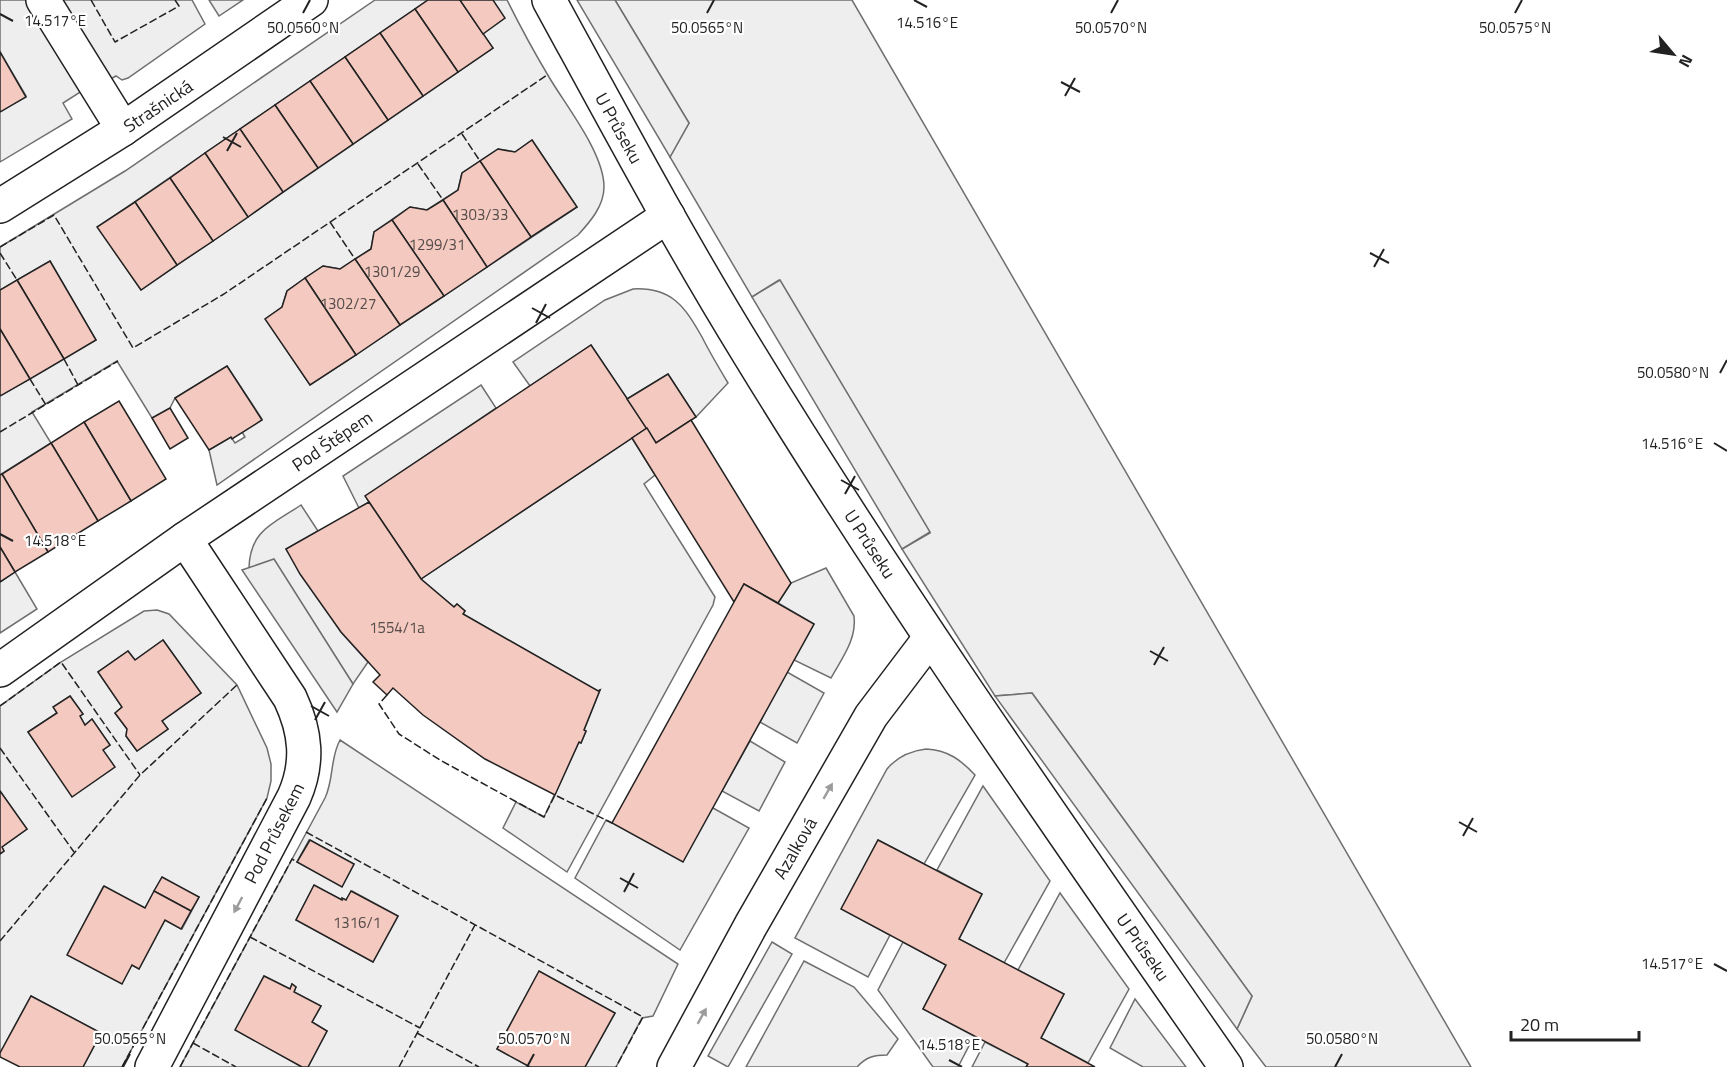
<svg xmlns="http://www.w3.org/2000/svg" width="1727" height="1067" font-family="'Titillium Web',sans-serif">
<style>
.green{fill:#eee;stroke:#6f6f6f;stroke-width:1.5;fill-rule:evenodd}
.parking{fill:#ededed;stroke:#6f6f6f;stroke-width:1.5}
.building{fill:#f3c9c0;stroke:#222;stroke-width:1.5}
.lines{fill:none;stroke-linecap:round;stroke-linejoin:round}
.minor-casing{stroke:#222;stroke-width:36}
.minor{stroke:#fff;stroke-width:33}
.fence{stroke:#222;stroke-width:1.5;stroke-dasharray:8 3;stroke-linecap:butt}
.oneway{fill:#9c9c9c}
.ticks{fill:none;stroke:#222;stroke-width:2}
.labels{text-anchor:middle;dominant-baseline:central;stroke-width:4.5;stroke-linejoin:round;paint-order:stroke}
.number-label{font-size:15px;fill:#564c4a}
.street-label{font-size:18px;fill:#222;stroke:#fff}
.ticks-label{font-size:15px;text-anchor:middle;fill:#222;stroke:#fff;stroke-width:4.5;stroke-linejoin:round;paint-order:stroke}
</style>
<rect width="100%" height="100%" fill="#fff"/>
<!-- green -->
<g class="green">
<path d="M 0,0 L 33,0 L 85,89 L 63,103 L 72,119 L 0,162 L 0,112 L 26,96 L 0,52 Z"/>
<path d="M 57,0 L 192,0 L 205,24 L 128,78 L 122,80 L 116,76 L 105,82 Z"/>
<path d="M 209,0 L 243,0 L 219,16 Z"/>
<path d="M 375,0 L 428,0 L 98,227 L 141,290 L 493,48 L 483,34 L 493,0 L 507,0 C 520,26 534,52 549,77 C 566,106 604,153 604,187 C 604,206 590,222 578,235 L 217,485 L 209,450 L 231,437 L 235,443 L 245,437 L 242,432 L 262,419 L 227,366 L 175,398 L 170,408 L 152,418 L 117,361 L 32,412 L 51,443 L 0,475 L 0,396 L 96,340 L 50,261 L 0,290 L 0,247 L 125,171 ZM 532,140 L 577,207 L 310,385 L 266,319 L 282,307 L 287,291 L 323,266 L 340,269 L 371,249 L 374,232 L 410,207 L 427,210 L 458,190 L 462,173 L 498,149 L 515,152 Z"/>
<path d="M 615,0 L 852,0 L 1471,1067 L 1266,1067 L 1237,1029 L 1252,996 L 1032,693 L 995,696 L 902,549 L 930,533 L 779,280 L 752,297 L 670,157 L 689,123 Z"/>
<path d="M 633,289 C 672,287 685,307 702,337 C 710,353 719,368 728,383 L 696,417 L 668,374 L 627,399 L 591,345 L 530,386 L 513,362 L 605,300 Z"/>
<path d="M 481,385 L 496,408 L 366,496 L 369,502 L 359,508 L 343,476 Z"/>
<path d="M 632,438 L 655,475 L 644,484 L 715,597 L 713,605 L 567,872 L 503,828 L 516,802 L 544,817 L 579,742 L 581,743 L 586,731 L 584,730 L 600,690 L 598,691 L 463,614 L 465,611 L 457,604 L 454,607 L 421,579 Z"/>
<path d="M 301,505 L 318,531 L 286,549 L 341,632 L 368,662 L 353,684 L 274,560 L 249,568 C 250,530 273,524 301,505 Z"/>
<path d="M 826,568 L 854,616 C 857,639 842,658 831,678 L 794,660 L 814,624 L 778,603 L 791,583 Z"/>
<path d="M 15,572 L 37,609 L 0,633 L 0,582 Z"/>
<path d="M 157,610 L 169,614 L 237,685 L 267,748 L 271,764 L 271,781 L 267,798 L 122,1067 L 83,1067 L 101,1033 L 31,996 L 0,1053 L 0,854 L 4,851 L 2,847 L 27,829 L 0,791 L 0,706 L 61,662 L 144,611 ZM 163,640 L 201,693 L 162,721 L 168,729 L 137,751 L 126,736 L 127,729 L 115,713 L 122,707 L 98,672 L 128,651 L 135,660 ZM 70,696 L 83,714 L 80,716 L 85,725 L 92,719 L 110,745 L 103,750 L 73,796 L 28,732 L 57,713 L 54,707 ZM 162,878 L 199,897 L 182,929 L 165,920 L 139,969 L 132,965 L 68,954 L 103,887 L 145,908 Z"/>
<path d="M 787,672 L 824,693 L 797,743 L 760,722 Z"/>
<path d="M 340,740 L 678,964 L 653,1016 L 642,1018 L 616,1067 L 585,1067 L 615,1013 L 539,972 L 497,1049 L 530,1067 L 308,1067 L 327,1031 L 312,1022 L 321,1006 L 294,992 L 296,987 L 292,984 L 290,989 L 264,976 L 236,1030 L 302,1067 L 180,1067 L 325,798 C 334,779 330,758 340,740 ZM 309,840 L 354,864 L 342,886 L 297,862 ZM 314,886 L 342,900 L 343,899 L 346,900 L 352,891 L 398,916 L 373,962 L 296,920 Z"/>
<path d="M 750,741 L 785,762 L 759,811 L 722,791 Z"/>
<path d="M 926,749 C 948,750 961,760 975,775 L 924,864 L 878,840 L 842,909 L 890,935 L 868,977 L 795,938 L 887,769 C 897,757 910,751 926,749 Z"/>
<path d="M 983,786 L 1050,881 L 1004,963 L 959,939 L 982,894 L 937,870 Z"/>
<path d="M 713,808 L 749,828 L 680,950 L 575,878 L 606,820 L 612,823 Z"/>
<path d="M 1060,893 L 1129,989 L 1088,1063 L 1041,1038 L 1064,994 L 1018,970 Z"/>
<path d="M 772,942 L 792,954 L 728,1067 L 708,1056 Z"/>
<path d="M 903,942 L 946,965 L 923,1009 L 974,1036 L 958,1067 L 933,1067 L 878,990 Z"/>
<path d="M 804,961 L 854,987 L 898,1039 L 887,1055 C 874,1055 866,1057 857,1067 L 746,1067 Z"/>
<path d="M 1135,999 L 1186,1067 L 1143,1067 L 1110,1048 Z"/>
<path d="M 985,1042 L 1028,1064 L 1026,1067 L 972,1067 Z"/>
</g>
<!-- parking -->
<g class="parking">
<path d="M 577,0 L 615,0 L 689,123 L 670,157 Z"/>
<path d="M 780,280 L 930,532 L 902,549 L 752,297 Z"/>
<path d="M 274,559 L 353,684 L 337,712 L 242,570 Z"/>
<path d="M 1032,693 L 1252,996 L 1237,1029 L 995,696 Z"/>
</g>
<!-- building -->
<g class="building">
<path d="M 428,0 L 460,0 L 493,48 L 458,72 L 415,9 Z"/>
<path d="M 460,0 L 493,0 L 505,18 L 483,34 Z"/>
<path d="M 415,9 L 458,72 L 423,96 L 380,33 Z"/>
<path d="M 380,33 L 423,96 L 388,120 L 345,57 Z"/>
<path d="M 0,52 L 26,97 L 0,112 Z"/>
<path d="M 345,57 L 388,120 L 353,144 L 310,81 Z"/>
<path d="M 310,81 L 353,144 L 318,168 L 275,105 Z"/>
<path d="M 275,105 L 318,168 L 283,192 L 240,129 Z"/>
<path d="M 240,129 L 283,192 L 248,217 L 205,153 Z"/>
<path d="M 532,140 L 577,207 L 531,237 L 480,161 L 498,149 L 515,152 Z"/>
<path d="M 205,153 L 248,217 L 213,241 L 170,178 Z"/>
<path d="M 480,161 L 531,237 L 487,267 L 443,200 L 458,190 L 462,173 Z"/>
<path d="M 170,178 L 213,241 L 177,265 L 135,202 Z"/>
<path d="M 443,200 L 487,267 L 444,296 L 392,220 L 410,207 L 427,210 Z"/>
<path d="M 135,202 L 177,265 L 141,290 L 97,227 Z"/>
<path d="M 392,220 L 444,296 L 400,325 L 355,259 L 371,249 L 374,232 Z"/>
<path d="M 355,259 L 400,325 L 356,355 L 305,278 L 323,266 L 340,269 Z"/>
<path d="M 50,261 L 96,340 L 64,359 L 17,280 Z"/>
<path d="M 305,278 L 356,355 L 310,385 L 265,319 L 282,307 L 287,291 Z"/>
<path d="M 17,280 L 64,359 L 30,379 L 0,329 L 0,290 Z"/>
<path d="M 0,329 L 30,379 L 0,396 Z"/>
<path d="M 591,345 L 647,428 L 421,579 L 365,496 Z"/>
<path d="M 227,366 L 262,420 L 232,439 L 231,437 L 209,450 L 175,398 Z"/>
<path d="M 668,374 L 696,417 L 656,443 L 627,399 Z"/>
<path d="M 119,401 L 166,479 L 131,501 L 84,422 Z"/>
<path d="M 170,408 L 188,438 L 170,449 L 152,418 Z"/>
<path d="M 691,420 L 791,583 L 778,603 L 744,584 L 734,602 L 632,438 L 647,428 L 656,443 Z"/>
<path d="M 84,422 L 131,501 L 98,521 L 51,443 Z"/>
<path d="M 51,443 L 98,521 L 48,552 L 2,474 Z"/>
<path d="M 2,474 L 48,552 L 15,572 L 0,547 L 0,475 Z"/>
<path d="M 369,502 L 421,579 L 454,607 L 457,604 L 465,611 L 463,614 L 598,691 L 600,690 L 584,730 L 586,731 L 581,743 L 579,742 L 555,795 L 485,759 L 423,715 L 393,688 L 387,695 L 373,682 L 380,675 L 341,632 L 300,574 L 286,549 Z"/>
<path d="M 0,547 L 15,572 L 0,582 Z"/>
<path d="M 744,584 L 814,624 L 683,862 L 612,823 Z"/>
<path d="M 163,640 L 201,693 L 162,721 L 168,729 L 137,751 L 126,736 L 127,729 L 115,713 L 122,707 L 98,672 L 128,651 L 135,660 Z"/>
<path d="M 70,696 L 83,714 L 80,716 L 85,725 L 92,719 L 110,745 L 103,750 L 115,767 L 72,797 L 28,732 L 57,713 L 53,707 Z"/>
<path d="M 0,791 L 27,829 L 2,847 L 4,851 L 0,854 Z"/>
<path d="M 310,840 L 354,864 L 342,887 L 297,862 Z"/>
<path d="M 878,840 L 982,894 L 959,939 L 1064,994 L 1041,1038 L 1095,1067 L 1026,1067 L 1028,1064 L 923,1009 L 946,965 L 841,909 Z"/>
<path d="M 162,877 L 199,897 L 191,911 L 154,891 Z"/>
<path d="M 314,885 L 342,900 L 342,898 L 346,900 L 351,891 L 398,916 L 373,962 L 296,920 Z"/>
<path d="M 104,886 L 145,908 L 154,891 L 191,911 L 181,929 L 165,920 L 139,969 L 132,965 L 122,984 L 67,955 Z"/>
<path d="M 539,971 L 615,1013 L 585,1067 L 530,1067 L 497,1049 Z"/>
<path d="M 264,976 L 290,989 L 292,984 L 296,987 L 294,992 L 321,1006 L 312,1022 L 327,1031 L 308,1067 L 302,1067 L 235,1030 Z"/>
<path d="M 31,996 L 101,1033 L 83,1067 L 20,1067 L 0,1057 L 0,1053 Z"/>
</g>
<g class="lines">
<!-- minor casing -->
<g class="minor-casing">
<g id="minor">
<path d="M 43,0 L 123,129"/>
<path d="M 549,0 C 614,119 678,239 749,354 C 898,598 1063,832 1226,1067"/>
<path d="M 0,206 L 123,129 L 311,0"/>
<path d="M 0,670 L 185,539 L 668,216"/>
<path d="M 152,1067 L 294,797 C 309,763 306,732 290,698 L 185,539"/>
<path d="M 674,1067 L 751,925 L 871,716 L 930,638"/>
</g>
</g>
<!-- minor -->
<use href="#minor" class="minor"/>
<!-- fence -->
<g class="fence">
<path d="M 91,0 L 115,42 L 179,6 L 175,0"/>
<path d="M 462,134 L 480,161"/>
<path d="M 418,164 L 443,200"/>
<path d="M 330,222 L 355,259"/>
<path d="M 0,247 L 54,215 L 133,348 L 224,294 L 547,75"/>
<path d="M 0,253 L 17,280"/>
<path d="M 64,359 L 78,385"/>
<path d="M 30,379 L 46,405"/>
<path d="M 0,432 L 118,361"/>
<path d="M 387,695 L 379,704 L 399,734 L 440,760 L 544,817 L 555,795 L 612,823"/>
<path d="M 0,706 L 61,662 L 140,775"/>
<path d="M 0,748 L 74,852"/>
<path d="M 306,832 L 643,1017 L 616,1067"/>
<path d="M 250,937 L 420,1028"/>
<path d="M 0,941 L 140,775 L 237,685"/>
<path d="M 417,1033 L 479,1067"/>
<path d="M 193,1043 L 236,1067"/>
<path d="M 122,1067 L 267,798"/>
<path d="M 180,1067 L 292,859 L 297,862"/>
<path d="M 399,1067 L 475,925"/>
</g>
</g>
<!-- one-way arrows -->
<defs><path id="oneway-solid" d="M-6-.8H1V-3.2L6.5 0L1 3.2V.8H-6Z" transform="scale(1.5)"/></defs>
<g class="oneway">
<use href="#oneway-solid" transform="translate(828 791) rotate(-60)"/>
<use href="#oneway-solid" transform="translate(238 905) rotate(118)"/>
<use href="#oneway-solid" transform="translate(702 1016) rotate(-61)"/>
</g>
<!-- ticks -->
<path class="ticks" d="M 914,0 L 927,7M 303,13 L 310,0M 707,13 L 714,0M 1111,13 L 1118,0M 1515,13 L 1522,0M 0,14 L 13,21M 1061,82 L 1080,92M 1065,96 L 1075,78M 223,137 L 241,147M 227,151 L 237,133M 1370,253 L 1389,263M 1374,267 L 1384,249M 532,308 L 550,318M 536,323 L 546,304M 1720,373 L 1727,360M 1714,443 L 1727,451M 841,480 L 859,490M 845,494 L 855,476M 0,534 L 13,541M 1150,651 L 1168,661M 1154,665 L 1164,647M 311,706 L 329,716M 315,720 L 325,702M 1459,822 L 1477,832M 1463,836 L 1473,818M 620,878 L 638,888M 624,892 L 634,873M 1714,964 L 1727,971M 949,1060 L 962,1067M 123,1067 L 130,1054M 527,1067 L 534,1054M 1335,1067 L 1342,1054"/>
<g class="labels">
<!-- number labels -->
<g class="number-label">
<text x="480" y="214">1303/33</text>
<text x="437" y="244">1299/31</text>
<text x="392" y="271">1301/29</text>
<text x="348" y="303">1302/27</text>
<text x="397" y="627">1554/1a</text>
<text x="357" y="922">1316/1</text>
</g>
<!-- street labels -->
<g class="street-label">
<text transform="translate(158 106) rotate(-34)">Strašnická</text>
<text transform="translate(619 128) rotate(61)">U Průseku</text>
<text transform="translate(332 441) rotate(-34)">Pod Štěpem</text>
<text transform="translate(870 544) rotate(57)">U Průseku</text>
<text transform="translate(274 833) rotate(-63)">Pod Průsekem</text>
<text transform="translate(795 848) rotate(-60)">Azalková</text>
<text transform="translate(1143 947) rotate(55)">U Průseku</text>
</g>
</g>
<g class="ticks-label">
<text x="55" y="26">14.517°E</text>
<text x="927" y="28">14.516°E</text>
<text x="303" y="33">50.0560°N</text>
<text x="707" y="33">50.0565°N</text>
<text x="1111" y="33">50.0570°N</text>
<text x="1515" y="33">50.0575°N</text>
<text x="1673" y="378">50.0580°N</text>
<text x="1672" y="449">14.516°E</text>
<text x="55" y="546">14.518°E</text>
<text x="1672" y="969">14.517°E</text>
<text x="130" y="1044">50.0565°N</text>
<text x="534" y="1044">50.0570°N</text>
<text x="1342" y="1044">50.0580°N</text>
<text x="949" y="1050">14.518°E</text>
</g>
<!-- north arrow -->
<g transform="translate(1673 54) rotate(119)" stroke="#ffffff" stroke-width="4.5" paint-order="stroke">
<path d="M0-4.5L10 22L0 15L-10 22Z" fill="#222222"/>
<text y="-9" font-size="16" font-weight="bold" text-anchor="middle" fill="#222222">N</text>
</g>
<!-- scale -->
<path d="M1511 1031v9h128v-9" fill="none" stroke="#222222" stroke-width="3"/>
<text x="1520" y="1031" font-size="18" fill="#222222" stroke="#ffffff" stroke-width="4.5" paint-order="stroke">20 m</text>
</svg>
